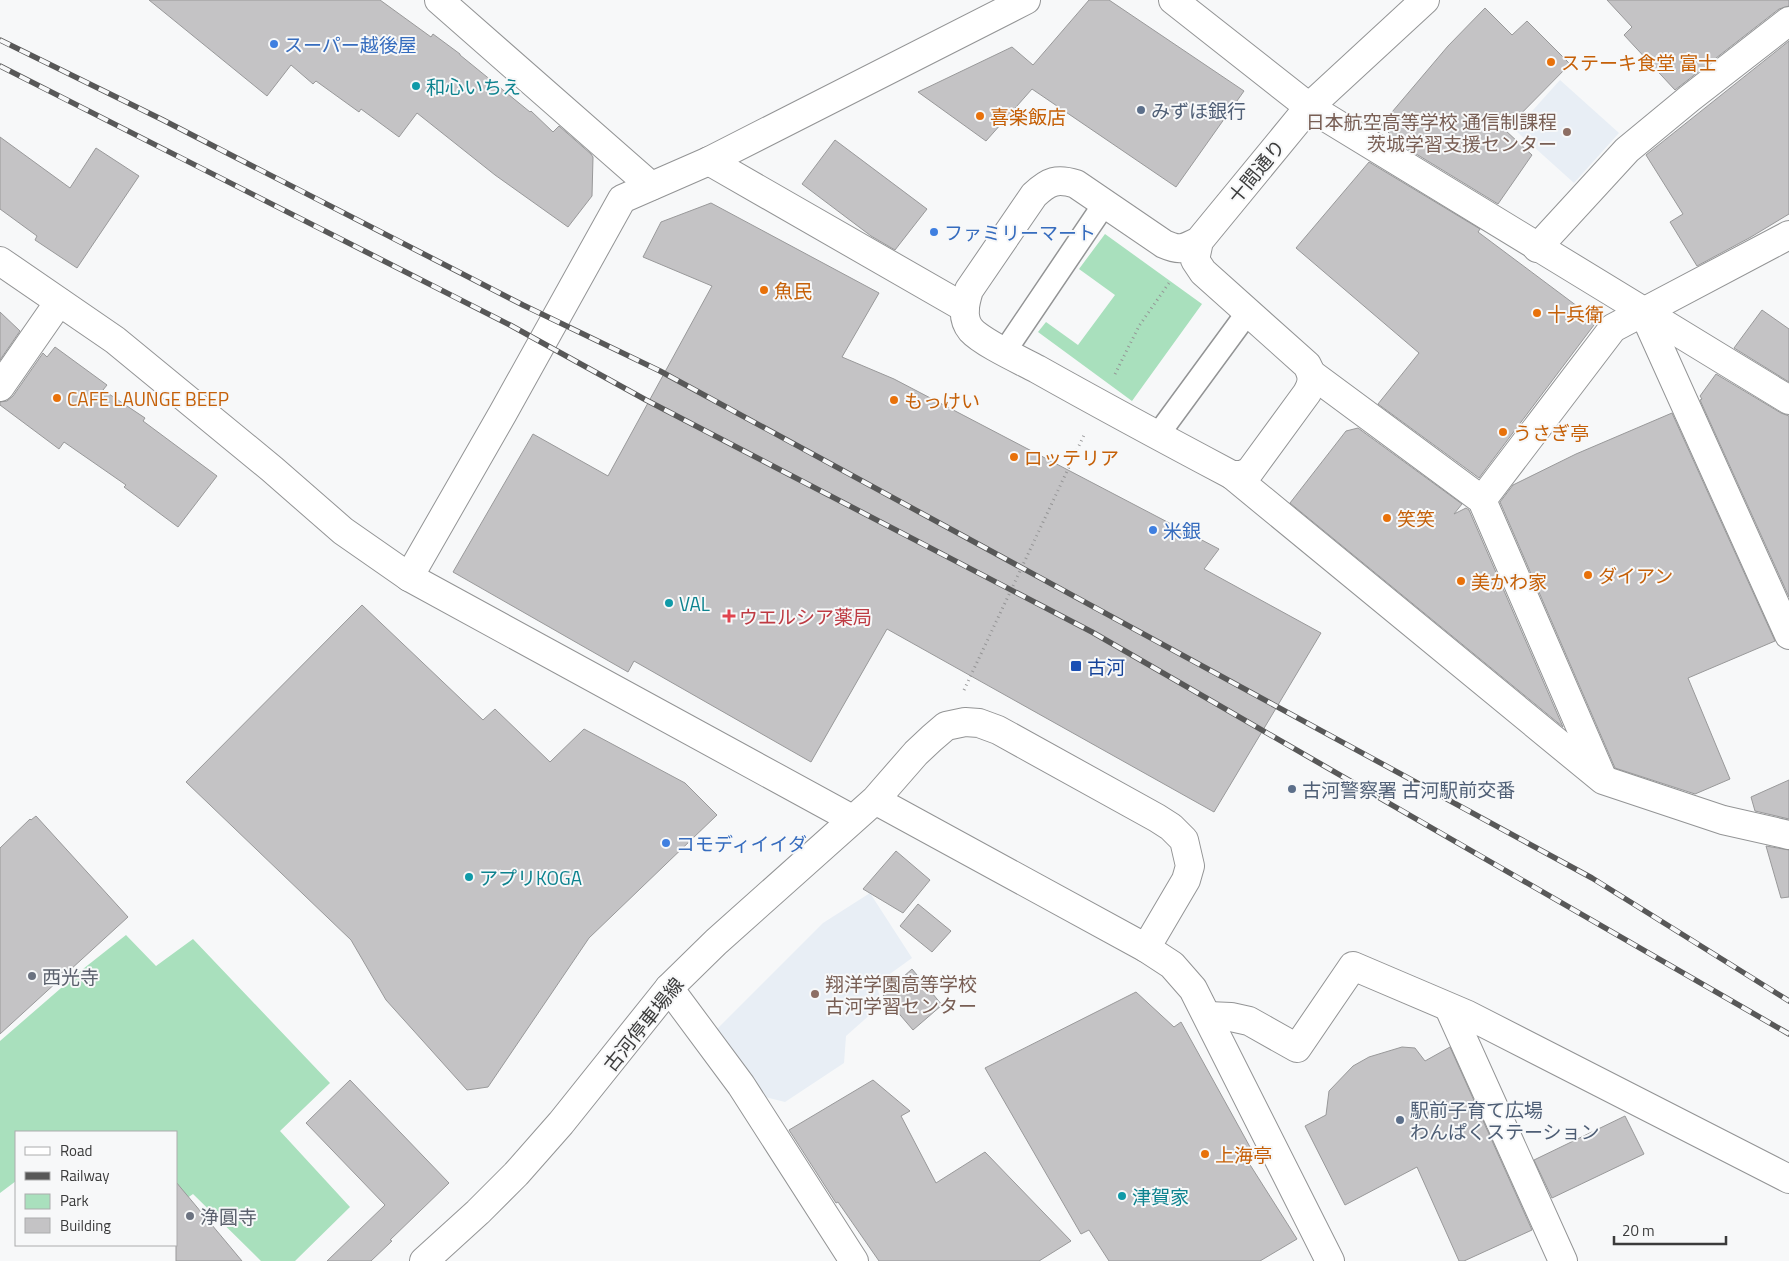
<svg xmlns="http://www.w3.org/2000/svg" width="1789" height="1261" font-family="'Titillium Web','Noto Sans JP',sans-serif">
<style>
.built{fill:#e8eef5}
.green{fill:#a9e0bd}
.building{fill:#c4c3c5;stroke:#99999a}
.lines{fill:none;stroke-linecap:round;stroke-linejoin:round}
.lane-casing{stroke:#939495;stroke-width:25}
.street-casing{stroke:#939495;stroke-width:30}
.secondary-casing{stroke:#939495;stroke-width:30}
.path{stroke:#949495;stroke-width:3;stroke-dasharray:1 4;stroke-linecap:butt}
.lane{stroke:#fff;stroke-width:22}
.street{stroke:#fff;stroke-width:28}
.secondary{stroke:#fff;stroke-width:28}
.rail-casing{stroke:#585858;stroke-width:5.5}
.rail{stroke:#f7f8f9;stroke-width:4;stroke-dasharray:11;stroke-linecap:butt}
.shop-dot{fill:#3f7fe0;stroke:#f7f8f9;stroke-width:2}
.food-dot{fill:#e8710a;stroke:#f7f8f9;stroke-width:2}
.culture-dot{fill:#0f9aa8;stroke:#f7f8f9;stroke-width:2}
.service-dot{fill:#5c6f8a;stroke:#f7f8f9;stroke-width:2}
.education-dot{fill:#8d6e63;stroke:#f7f8f9;stroke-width:2}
.health-dot{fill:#e0444e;stroke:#f7f8f9;stroke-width:2}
.transit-dot{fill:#1a4fb4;stroke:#f7f8f9;stroke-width:2}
.worship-dot{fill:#6b7280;stroke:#f7f8f9;stroke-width:2}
.labels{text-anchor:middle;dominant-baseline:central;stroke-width:4;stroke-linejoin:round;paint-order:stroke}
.shop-label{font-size:19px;fill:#366cbe;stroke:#f7f8f9;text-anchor:start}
.food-label{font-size:19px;fill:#c56008;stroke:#f7f8f9;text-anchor:start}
.culture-label{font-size:19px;fill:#0d838f;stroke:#f7f8f9;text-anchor:start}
.service-label{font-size:19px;fill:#4e5e75;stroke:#f7f8f9;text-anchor:start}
.education-label{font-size:19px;fill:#785e54;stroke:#f7f8f9;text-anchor:end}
.street-label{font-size:19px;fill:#3b3b3b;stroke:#f7f8f9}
.health-label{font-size:19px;fill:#be3a42;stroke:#f7f8f9;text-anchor:start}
.transit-label{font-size:19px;fill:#164399;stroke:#f7f8f9;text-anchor:start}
.worship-label{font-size:19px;fill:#5b616d;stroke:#f7f8f9;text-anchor:start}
</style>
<rect width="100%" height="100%" fill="#f7f8f9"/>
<!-- built -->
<g class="built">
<path d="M 1560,80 L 1619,133 L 1574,183 L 1515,130 Z"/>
<path d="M 870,893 L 912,958 L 876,984 L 882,1004 L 846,1036 L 844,1063 L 785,1102 L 765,1097 L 712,1034 L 823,923 Z"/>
</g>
<!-- green -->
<g class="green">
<path d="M 1105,234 L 1202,304 L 1132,401 L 1038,332 L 1046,322 L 1078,345 L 1115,295 L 1079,269 Z"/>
<path d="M 126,935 L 156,966 L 193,939 L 330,1083 L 280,1131 L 350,1207 L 295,1261 L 261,1261 L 193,1194 L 176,1206 L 176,1132 L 16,1132 L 16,1181 L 0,1193 L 0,1041 L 83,969 Z"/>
</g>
<!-- building -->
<g class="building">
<path d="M 149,0 L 380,0 L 431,37 L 433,34 L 460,54 L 460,55 L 530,112 L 531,111 L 553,132 L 559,126 L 591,154 L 593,157 L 592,196 L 568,227 L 495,175 L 417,113 L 399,137 L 361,109 L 359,112 L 316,81 L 313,84 L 291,65 L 267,96 Z"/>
<path d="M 1089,0 L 1109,0 L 1244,91 L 1176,187 L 1032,89 L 986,141 L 918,92 L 1012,47 L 1033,65 Z"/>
<path d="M 1607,0 L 1789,0 L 1789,6 L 1779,9 L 1675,90 L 1624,35 L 1632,27 Z"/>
<path d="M 1485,8 L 1512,35 L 1527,21 L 1570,64 L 1505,130 L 1532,155 L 1498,204 L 1390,138 L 1392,136 L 1381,125 L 1448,46 Z"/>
<path d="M 1789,41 L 1789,214 L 1751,237 L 1697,266 L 1670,222 L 1683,214 L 1646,155 Z"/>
<path d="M 0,137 L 70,188 L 96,148 L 139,176 L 77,268 L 35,240 L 37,236 L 0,209 Z"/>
<path d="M 835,140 L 927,209 L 895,250 L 871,236 L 802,184 Z"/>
<path d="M 1369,162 L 1480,229 L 1478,232 L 1597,321 L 1479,478 L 1378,404 L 1419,353 L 1296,248 Z"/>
<path d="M 711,203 L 879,293 L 842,357 L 894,379 L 1219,549 L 1204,569 L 1321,633 L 1214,812 L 887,629 L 811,762 L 634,661 L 628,672 L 453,572 L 533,434 L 608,476 L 712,286 L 643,257 L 661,222 Z"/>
<path d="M 1762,310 L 1789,329 L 1789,382 L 1734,348 Z"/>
<path d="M 0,312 L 20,331 L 0,360 Z"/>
<path d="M 55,347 L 107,385 L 103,390 L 145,418 L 143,421 L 217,476 L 178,527 L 124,487 L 126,485 L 64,442 L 59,449 L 0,405 L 0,402 L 7,401 L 13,396 L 43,353 L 47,357 Z"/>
<path d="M 1716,374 L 1781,413 L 1789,416 L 1789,597 L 1700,400 L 1702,399 L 1700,396 Z"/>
<path d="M 1672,413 L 1775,641 L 1688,678 L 1730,779 L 1695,794 L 1615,768 L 1500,502 L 1513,485 L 1576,454 Z"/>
<path d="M 1358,428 L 1462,504 L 1454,514 L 1466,508 L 1469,510 L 1563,727 L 1290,503 L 1346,431 Z"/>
<path d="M 362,605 L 483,720 L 495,709 L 550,762 L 584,729 L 685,783 L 717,815 L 589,938 L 488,1087 L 467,1090 L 386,1000 L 351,940 L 186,782 Z"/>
<path d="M 1789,780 L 1789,819 L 1755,811 L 1751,797 Z"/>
<path d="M 36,816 L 128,917 L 0,1034 L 0,848 L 30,819 L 31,820 Z"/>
<path d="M 1766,846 L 1789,850 L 1789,897 L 1781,898 Z"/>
<path d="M 896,851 L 930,880 L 903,913 L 863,889 Z"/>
<path d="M 918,904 L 951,931 L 932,952 L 900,926 Z"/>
<path d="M 912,969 L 942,1005 L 913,1030 L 883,995 Z"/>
<path d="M 1136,992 L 1174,1027 L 1181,1022 L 1255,1156 L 1247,1160 L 1297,1239 L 1260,1261 L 1109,1261 L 1089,1230 L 1081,1234 L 985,1068 Z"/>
<path d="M 1402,1047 L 1415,1048 L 1425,1061 L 1450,1047 L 1532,1230 L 1464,1261 L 1459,1261 L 1417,1167 L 1345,1205 L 1305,1126 L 1326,1115 L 1329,1091 L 1353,1066 L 1369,1057 Z"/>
<path d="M 350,1080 L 449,1183 L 390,1240 L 392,1241 L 371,1261 L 327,1261 L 385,1205 L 306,1123 Z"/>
<path d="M 873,1080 L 910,1111 L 901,1116 L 936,1183 L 985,1152 L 1071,1241 L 1039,1261 L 879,1261 L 838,1202 L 836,1203 L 789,1130 Z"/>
<path d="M 1625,1116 L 1644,1154 L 1552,1198 L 1534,1160 Z"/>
<path d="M 176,1182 L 242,1261 L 176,1261 Z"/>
</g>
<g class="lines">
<!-- lane casing -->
<g class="lane-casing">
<g id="lane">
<path d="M 1005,351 L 1105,203"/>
<path d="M 1157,436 L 1248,312"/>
</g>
</g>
<!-- street casing -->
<g class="street-casing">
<g id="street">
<path d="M 439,0 L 651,186"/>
<path d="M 1173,0 L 1309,107 L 1789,400"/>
<path d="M 709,161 L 965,308"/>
<path d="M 1537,248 L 1627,150 L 1690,98 L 1789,21"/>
<path d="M 1643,311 L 1789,635"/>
<path d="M 1313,375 L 1482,500 L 1602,777"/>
<path d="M 0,387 L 59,302"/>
<path d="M 1232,475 L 1603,780 L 1723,820 L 1789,835"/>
<path d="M 1482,500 L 1613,328 L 1789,235"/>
<path d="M 409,577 L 503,413 L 622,199 L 709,161 L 1026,0"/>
<path d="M 1146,948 L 1172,965 L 1193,989 L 1330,1261"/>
<path d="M 669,988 L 741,1085 L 854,1261"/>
<path d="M 1449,1008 L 1563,1261"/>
<path d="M 1208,1016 L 1231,1017 L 1249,1021 L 1297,1048 L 1353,966 L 1468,1015 L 1789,1179"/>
</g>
</g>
<!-- secondary casing -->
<g class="secondary-casing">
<g id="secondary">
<path d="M 1199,241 L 1195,260 L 1203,272 L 1307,365 C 1313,376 1313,382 1307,393 L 1250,471 L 1242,475 L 1232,475 C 1166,440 1101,405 1037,369 C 1020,360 983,343 971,330 C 961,318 965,303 969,290 L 1034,195 C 1049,181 1057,178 1076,184 L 1164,244 C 1180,251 1183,249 1199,241 L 1309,107 L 1425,0"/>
<path d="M 0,261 L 115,340 L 272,469 L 343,531 L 409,577 L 852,819"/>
<path d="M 424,1261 L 478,1212 L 516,1174 L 561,1123 L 669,988 L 716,942 L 875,800 L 916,753 L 932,738 L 946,726 L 965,722 L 979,723 L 998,730 L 1157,818 L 1171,827 L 1184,840 L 1190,866 L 1186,880 L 1146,948 L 875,800"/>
</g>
</g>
<!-- path -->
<g class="path">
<path d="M 1115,374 L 1139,326 L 1169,283"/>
<path d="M 964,690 L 1085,433"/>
</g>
<!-- lane -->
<use href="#lane" class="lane"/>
<!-- street -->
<use href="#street" class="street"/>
<!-- secondary -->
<use href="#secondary" class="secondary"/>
<!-- rail casing -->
<g class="rail-casing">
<g id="rail">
<path d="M 0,40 L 163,120 L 523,305 L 660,371 L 1592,878 L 1789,1001"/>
<path d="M 0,66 L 510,325 L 646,400 L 1092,632 L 1789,1034"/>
</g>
</g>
<!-- rail -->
<use href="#rail" class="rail"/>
</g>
<!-- markers -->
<g class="shop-dot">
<circle cx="274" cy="44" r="5"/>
<circle cx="934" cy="232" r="5"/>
<circle cx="1153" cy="530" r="5"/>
<circle cx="666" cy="843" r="5"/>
</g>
<g class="food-dot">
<circle cx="1551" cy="62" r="5"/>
<circle cx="980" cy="116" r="5"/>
<circle cx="764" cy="290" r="5"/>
<circle cx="1537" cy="313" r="5"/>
<circle cx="57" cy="398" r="5"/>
<circle cx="894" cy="400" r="5"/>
<circle cx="1503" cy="432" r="5"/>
<circle cx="1014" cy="457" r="5"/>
<circle cx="1387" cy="518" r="5"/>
<circle cx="1588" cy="575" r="5"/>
<circle cx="1461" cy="581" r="5"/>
<circle cx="1205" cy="1154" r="5"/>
</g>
<g class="culture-dot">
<circle cx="416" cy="86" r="5"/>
<circle cx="669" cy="603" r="5"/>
<circle cx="469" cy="877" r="5"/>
<circle cx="1122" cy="1196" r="5"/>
</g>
<g class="service-dot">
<circle cx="1141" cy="110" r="5"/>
<circle cx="1292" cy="789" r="5"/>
<circle cx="1400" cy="1120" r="5"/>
</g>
<g class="education-dot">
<circle cx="1567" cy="132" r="5"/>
<circle cx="815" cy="994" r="5"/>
</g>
<path class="health-dot" d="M726.5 608.5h5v5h5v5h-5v5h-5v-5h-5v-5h5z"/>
<rect class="transit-dot" x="1070" y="660" width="12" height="12" rx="2.5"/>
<g class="worship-dot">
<circle cx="32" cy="976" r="5"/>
<circle cx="190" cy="1216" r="5"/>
</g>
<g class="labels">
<!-- shop labels -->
<g class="shop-label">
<text x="284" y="44">スーパー越後屋</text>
<text x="944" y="232">ファミリーマート</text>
<text x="1163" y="530">米銀</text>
<text x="676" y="843">コモディイイダ</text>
</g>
<!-- food labels -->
<g class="food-label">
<text x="1561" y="62">ステーキ食堂 富士</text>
<text x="990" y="116">喜楽飯店</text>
<text x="774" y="290">魚民</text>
<text x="1547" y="313">十兵衛</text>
<text x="67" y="398">CAFE LAUNGE BEEP</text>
<text x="904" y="400">もっけい</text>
<text x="1513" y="432">うさぎ亭</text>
<text x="1024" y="457">ロッテリア</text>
<text x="1397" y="518">笑笑</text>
<text x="1598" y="575">ダイアン</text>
<text x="1471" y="581">美かわ家</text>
<text x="1215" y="1154">上海亭</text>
</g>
<!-- culture labels -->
<g class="culture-label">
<text x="426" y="86">和心いちえ</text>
<text x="679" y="603">VAL</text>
<text x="479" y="877">アプリKOGA</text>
<text x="1132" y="1196">津賀家</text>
</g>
<!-- service labels -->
<g class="service-label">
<text x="1151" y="110">みずほ銀行</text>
<text x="1302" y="789">古河警察署 古河駅前交番</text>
<text x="1410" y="1109">駅前子育て広場<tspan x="1410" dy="22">わんぱくステーション</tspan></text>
</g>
<!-- education labels -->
<g class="education-label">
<text x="1557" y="121">日本航空高等学校 通信制課程<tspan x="1557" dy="22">茨城学習支援センター</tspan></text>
<text x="825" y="983" text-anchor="start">翔洋学園高等学校<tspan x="825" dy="22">古河学習センター</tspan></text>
</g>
<!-- street labels -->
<g class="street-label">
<text transform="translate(1256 171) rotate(-50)">十間通り</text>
<text transform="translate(643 1024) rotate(-51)">古河停車場線</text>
</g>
<!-- health labels -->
<g class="health-label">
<text x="739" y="616">ウエルシア薬局</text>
</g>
<!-- transit labels -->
<g class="transit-label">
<text x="1087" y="666">古河</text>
</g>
<!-- worship labels -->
<g class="worship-label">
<text x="42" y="976">西光寺</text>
<text x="200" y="1216">浄圓寺</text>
</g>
</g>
<!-- legend -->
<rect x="15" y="1131" width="162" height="115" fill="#f7f8f9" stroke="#acacad"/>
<rect x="25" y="1147" width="25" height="8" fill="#ffffff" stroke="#acacad"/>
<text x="60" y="1156" font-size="15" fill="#3b3b3b">Road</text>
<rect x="25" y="1172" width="25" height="8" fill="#585858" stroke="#acacad"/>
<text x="60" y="1181" font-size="15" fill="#3b3b3b">Railway</text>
<rect x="25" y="1194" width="25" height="15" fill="#a9e0bd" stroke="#acacad"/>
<text x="60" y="1206" font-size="15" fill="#3b3b3b">Park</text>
<rect x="25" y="1218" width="25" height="15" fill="#c4c3c5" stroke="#acacad"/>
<text x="60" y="1231" font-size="15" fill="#3b3b3b">Building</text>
<!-- scale -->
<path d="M1614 1236v8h112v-8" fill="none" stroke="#3b3b3b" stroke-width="2.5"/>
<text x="1622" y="1236" font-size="15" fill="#3b3b3b" stroke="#f7f8f9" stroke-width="4" paint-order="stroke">20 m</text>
</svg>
